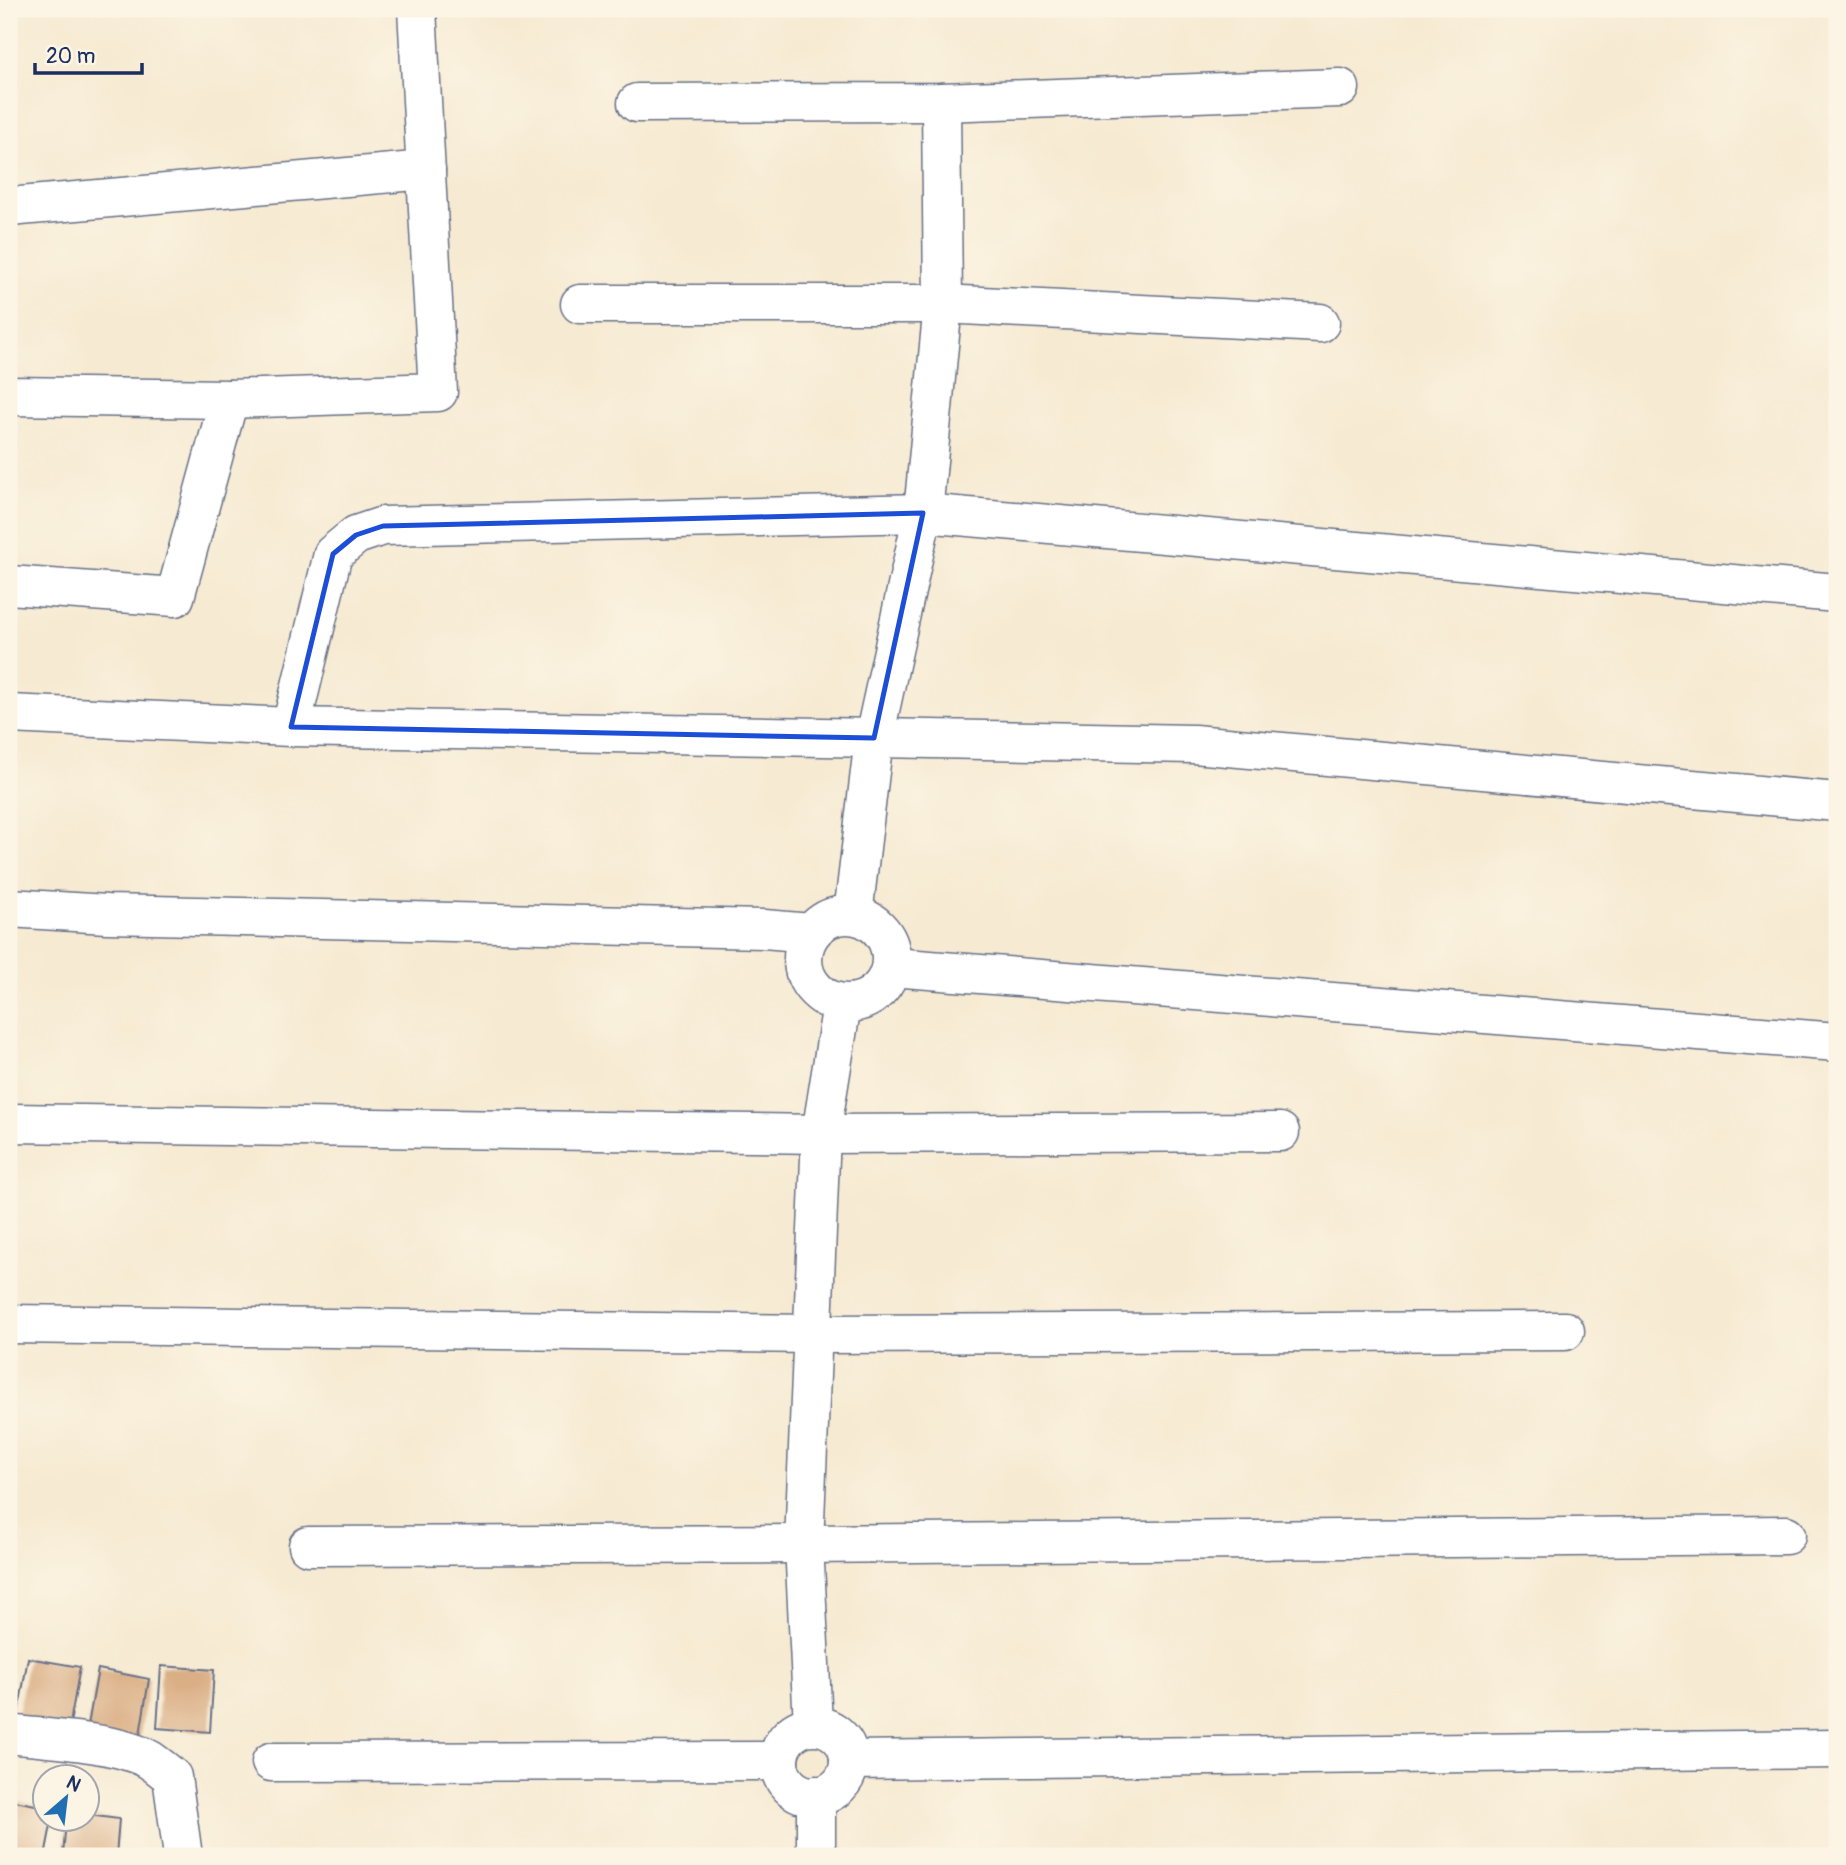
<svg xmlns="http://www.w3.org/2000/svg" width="1846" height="1865" font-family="Pangolin,sans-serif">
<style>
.building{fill:#daaf85}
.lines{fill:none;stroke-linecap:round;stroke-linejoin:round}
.minor-casing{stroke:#687087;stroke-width:41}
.minor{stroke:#fff;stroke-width:38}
.marked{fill:none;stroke:#1d4ed8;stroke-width:5;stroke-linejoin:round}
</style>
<rect width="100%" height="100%" fill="#fcf5e5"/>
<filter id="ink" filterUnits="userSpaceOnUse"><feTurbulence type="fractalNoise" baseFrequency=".0143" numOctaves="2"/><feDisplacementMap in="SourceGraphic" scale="14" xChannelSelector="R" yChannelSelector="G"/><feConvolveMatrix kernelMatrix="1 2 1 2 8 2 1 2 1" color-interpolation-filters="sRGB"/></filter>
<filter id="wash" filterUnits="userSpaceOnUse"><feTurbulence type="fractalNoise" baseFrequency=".00686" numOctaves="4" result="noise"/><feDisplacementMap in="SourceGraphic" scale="28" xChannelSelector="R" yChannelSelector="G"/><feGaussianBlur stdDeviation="1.57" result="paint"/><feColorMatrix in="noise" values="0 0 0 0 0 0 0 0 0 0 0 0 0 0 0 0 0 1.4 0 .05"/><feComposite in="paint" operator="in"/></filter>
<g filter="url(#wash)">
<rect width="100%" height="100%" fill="#f6ead2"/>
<g id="blocks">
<!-- building -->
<g class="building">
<path d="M 28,1658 L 80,1667 L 69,1729 L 17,1719 Z"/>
<path d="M 161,1666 L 214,1670 L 210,1732 L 157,1728 Z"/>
<path d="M 98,1669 L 149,1679 L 139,1741 L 87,1731 Z"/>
<path d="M 9,1800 L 46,1807 L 46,1820 L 52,1820 L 45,1856 L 9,1856 Z"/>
<path d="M 88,1815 L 119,1819 L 116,1856 L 63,1856 L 66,1820 L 88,1820 Z"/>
</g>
</g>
</g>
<g filter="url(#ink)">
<use href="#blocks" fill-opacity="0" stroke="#687087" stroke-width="2"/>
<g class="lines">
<!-- minor casing -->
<g class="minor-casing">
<g id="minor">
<path d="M 637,103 L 941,102 L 1340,88"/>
<path d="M 9,207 L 426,170"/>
<path d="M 580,304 L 943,304 L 1320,323"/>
<path d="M 9,396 L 229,399 L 438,392 L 417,9"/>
<path d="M 9,585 L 175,597 L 229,399"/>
<path d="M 9,714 L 291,727 L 1194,744 L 1837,802"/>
<path d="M 291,727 L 333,554 L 356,535 L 383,526 L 923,513 L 1837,593"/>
<path d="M 9,908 L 107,914 L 764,929 L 811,933"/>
<circle cx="847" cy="959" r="44"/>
<path d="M 853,915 L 874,738 L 923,513 L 943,304 L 941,102"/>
<path d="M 892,967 L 1837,1042"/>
<path d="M 9,1123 L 821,1134 L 1280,1132"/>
<path d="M 9,1324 L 813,1334 L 1565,1331"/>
<path d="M 308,1546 L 804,1544 L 1786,1535"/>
<path d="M 813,1725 L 804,1544 L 821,1134 L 842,1004"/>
<circle cx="814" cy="1761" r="35"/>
<path d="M 9,1734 C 47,1739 117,1741 150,1760 C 157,1765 165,1771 172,1777 L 183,1856"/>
<path d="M 849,1760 L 1837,1749"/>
<path d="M 271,1762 L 779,1761"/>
<path d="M 816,1795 L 816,1856"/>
</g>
</g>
<!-- minor -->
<use href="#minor" class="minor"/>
</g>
</g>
<!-- marked area -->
<path class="marked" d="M 923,513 L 874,738 L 291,727 L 333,554 L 356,535 L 383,526 Z"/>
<!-- margin -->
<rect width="1846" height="1865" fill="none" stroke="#fcf5e5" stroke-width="35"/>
<!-- north arrow -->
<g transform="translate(66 1798) rotate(28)"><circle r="33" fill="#fcf5e5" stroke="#a2a6af" stroke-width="2"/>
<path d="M0-5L12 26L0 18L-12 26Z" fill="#1f6fb2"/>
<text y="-10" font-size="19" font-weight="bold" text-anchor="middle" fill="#1b2f5e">N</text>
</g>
<!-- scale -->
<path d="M35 63v10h107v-10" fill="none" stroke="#1b2f5e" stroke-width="3.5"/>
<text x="46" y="63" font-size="21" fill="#1b2f5e" stroke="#fcf5e5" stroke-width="5" paint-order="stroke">20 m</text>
</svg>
